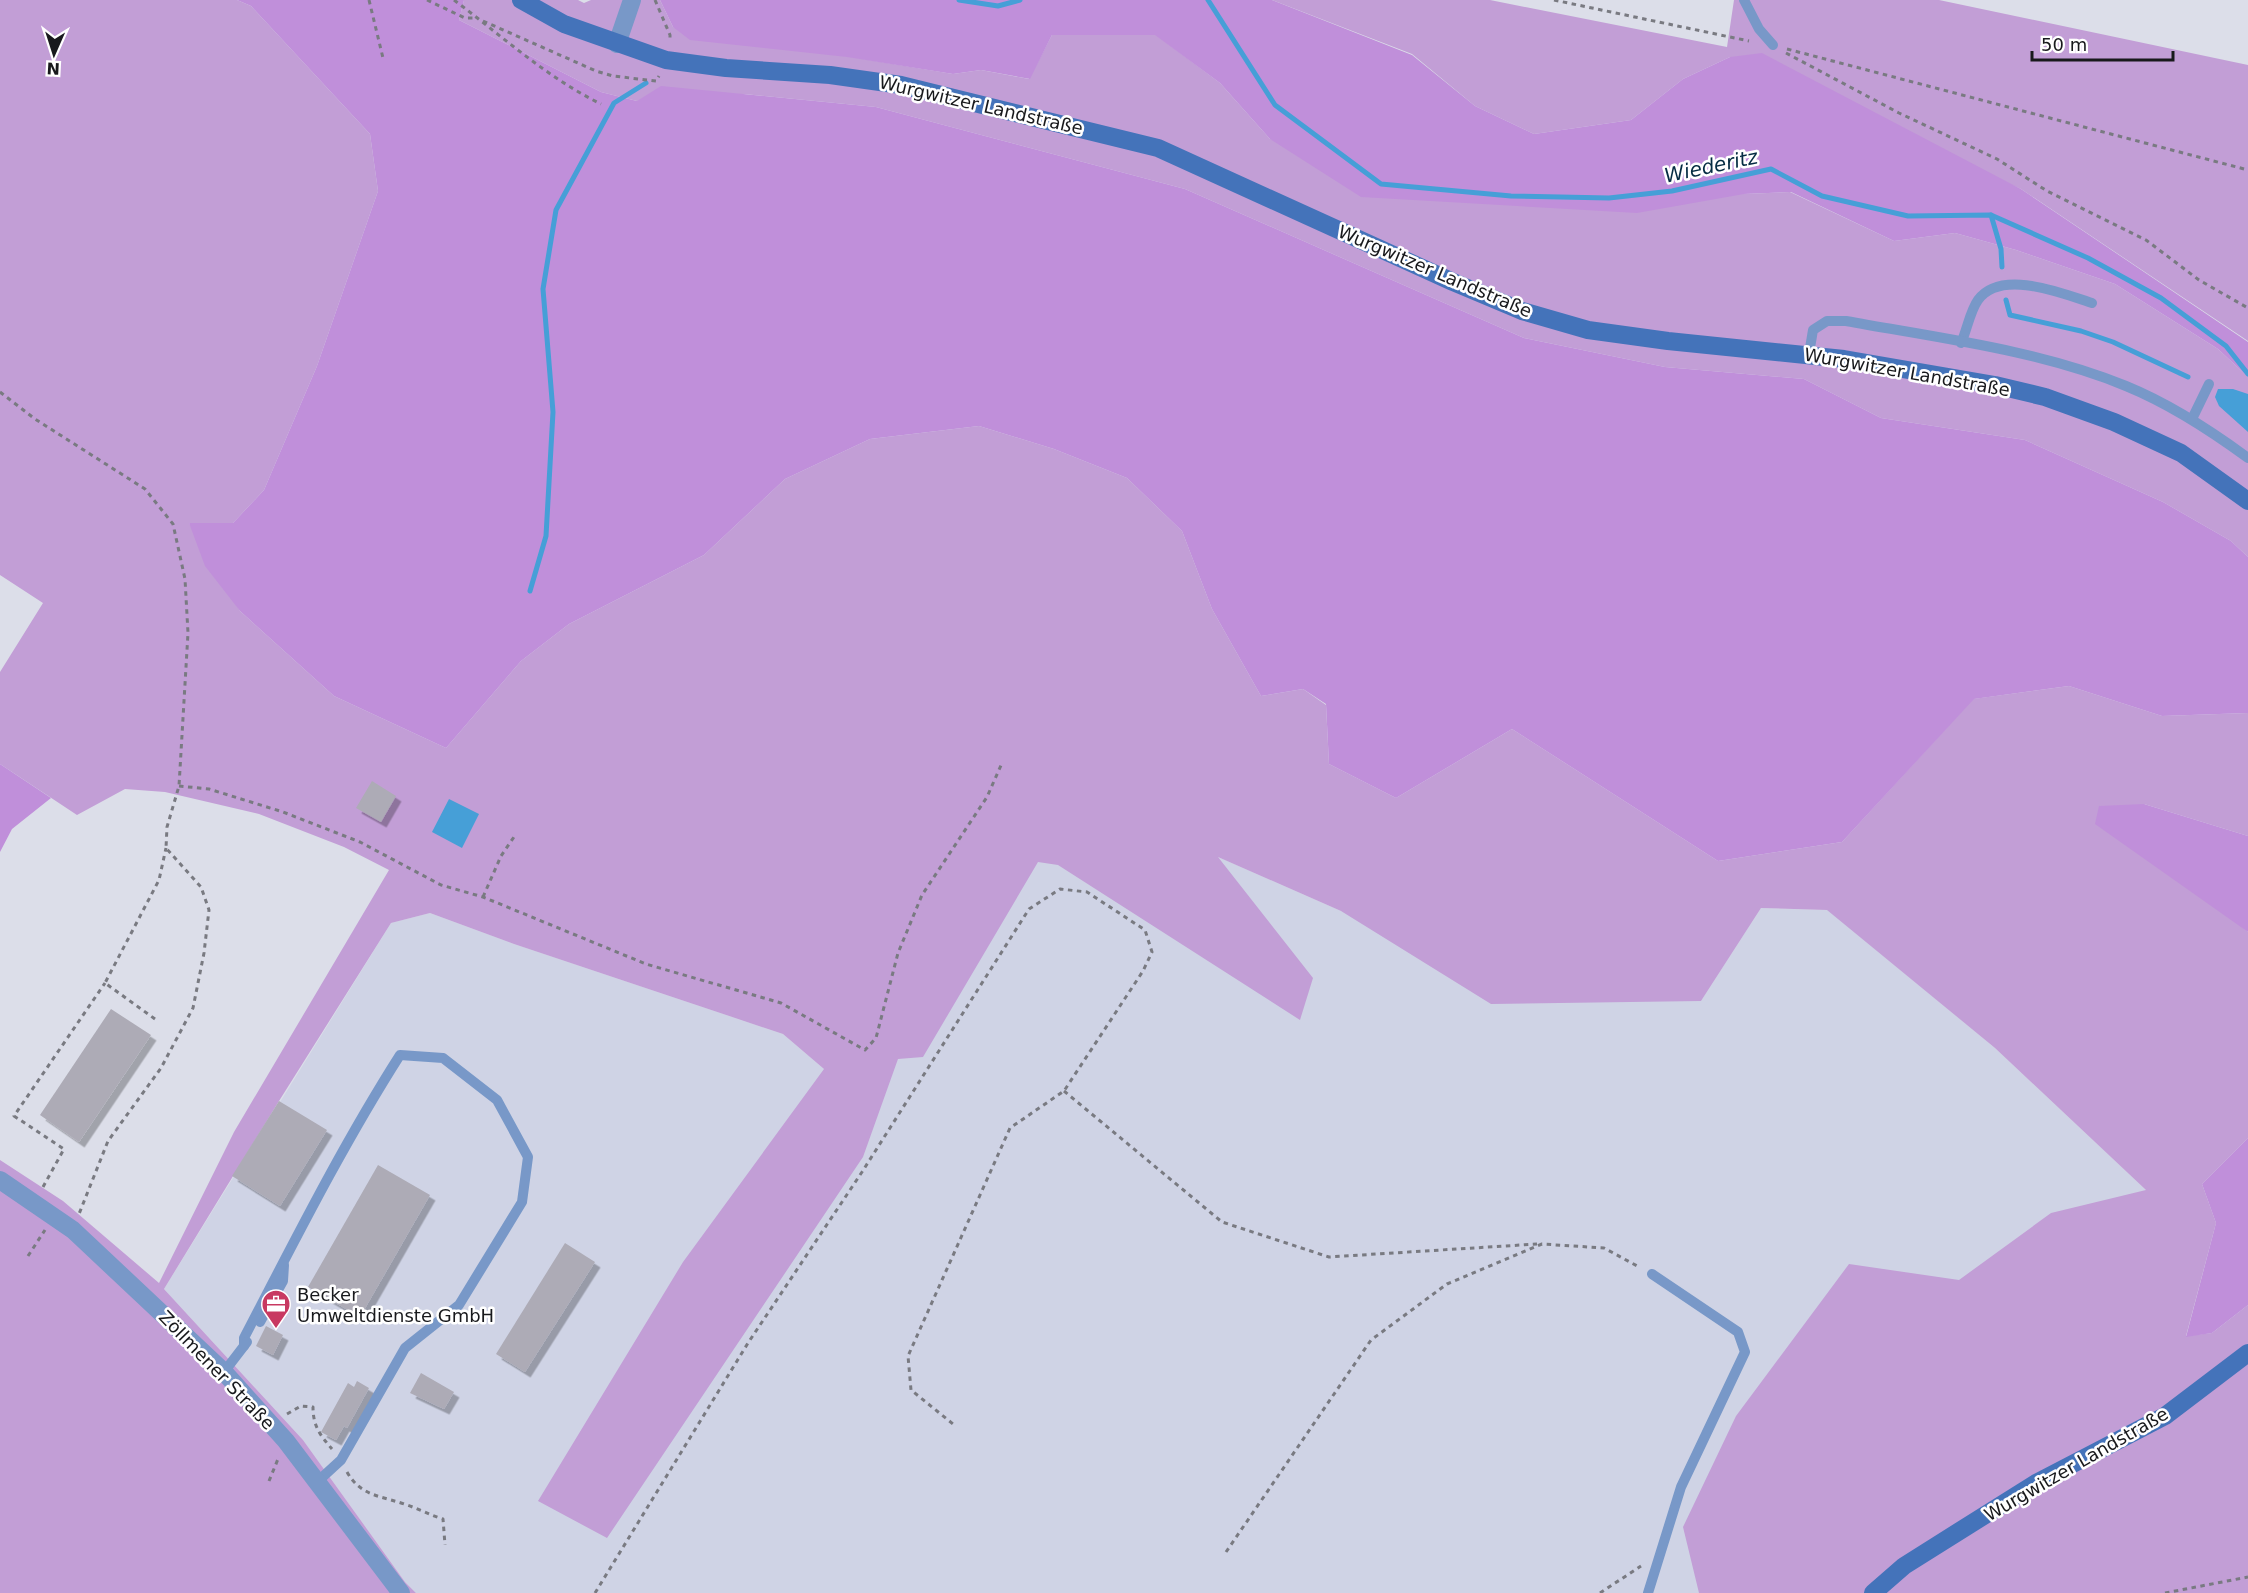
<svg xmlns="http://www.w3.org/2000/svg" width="2248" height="1593" font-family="'DejaVu Sans',sans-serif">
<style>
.built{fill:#cfd3e5}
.green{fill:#c29ed6}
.forest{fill:#c08fda}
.water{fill:#469fd7}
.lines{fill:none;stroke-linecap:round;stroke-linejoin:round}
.stream{stroke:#469fd7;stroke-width:5}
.building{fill:#adabb6;filter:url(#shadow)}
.path{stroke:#797a81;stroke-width:3;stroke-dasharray:4.5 4.5;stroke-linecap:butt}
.lane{stroke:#7898c8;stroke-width:10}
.street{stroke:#7898c8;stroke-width:18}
.secondary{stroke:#4473ba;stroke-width:18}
.labels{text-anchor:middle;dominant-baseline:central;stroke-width:5;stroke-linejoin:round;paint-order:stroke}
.street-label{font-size:18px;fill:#18191c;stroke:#fff}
.poi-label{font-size:18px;fill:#18191c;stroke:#fff;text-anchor:start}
.water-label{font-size:20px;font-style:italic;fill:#052c43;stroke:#fff}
</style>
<defs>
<filter id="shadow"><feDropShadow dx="5.5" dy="5.5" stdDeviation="0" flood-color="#0004"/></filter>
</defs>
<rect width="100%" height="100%" fill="#dcdee9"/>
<!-- built -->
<path class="built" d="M 1216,856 L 1341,911 L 1701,1001 L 1761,908 L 1828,910 L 1995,1048 L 2146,1190 L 1736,1593 L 416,1593 L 405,1582 L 303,1440 L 164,1289 L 391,923 L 430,913 L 514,944 L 783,1034 L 824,1069 L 974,862 Z"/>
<!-- green -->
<g class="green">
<path d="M 0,0 L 237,0 L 251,6 L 370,134 L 378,191 L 317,366 L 264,490 L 233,523 L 189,523 L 240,611 L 334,696 L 446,748 L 521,661 L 569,624 L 704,555 L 785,479 L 870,439 L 979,426 L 1054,449 L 1127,478 L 1182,531 L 1212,609 L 1261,696 L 1303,689 L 1326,705 L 1329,764 L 1396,798 L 1512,729 L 1718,861 L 1842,842 L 1973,699 L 2069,686 L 2162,716 L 2248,713 L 2248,836 L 2144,804 L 2233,919 L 2248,932 L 2248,1138 L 2202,1184 L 2216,1223 L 2186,1336 L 2212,1333 L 2248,1305 L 2248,1593 L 1699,1593 L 1683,1527 L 1736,1416 L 1849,1264 L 1959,1280 L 2051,1213 L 2146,1190 L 1995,1048 L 1827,910 L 1761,908 L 1701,1001 L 1491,1004 L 1341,911 L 1218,857 L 1313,978 L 1300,1020 L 1058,865 L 1038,862 L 923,1057 L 898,1059 L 863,1157 L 607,1538 L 538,1501 L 683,1262 L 824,1069 L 783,1034 L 514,944 L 430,913 L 391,923 L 279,1101 L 164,1289 L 303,1440 L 405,1582 L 416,1593 L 0,1593 L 0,1160 L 63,1201 L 159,1283 L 234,1132 L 389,870 L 344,847 L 259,814 L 165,792 L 125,789 L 77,815 L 0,764 L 0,672 L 43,603 L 0,575 Z"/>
<path d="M 464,0 L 578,0 L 584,3 L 591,0 L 660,0 L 673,27 L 953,74 L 981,70 L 1029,79 L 1052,35 L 1155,34 L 1220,83 L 1270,139 L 1744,194 L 1790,192 L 1894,241 L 1955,233 L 2016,250 L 2115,284 L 2218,349 L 2248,377 L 2248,557 L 2231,541 L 2163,502 L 2025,440 L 1881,418 L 1804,379 L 1665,367 L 1524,338 L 1185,189 L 876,107 L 744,94 L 637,101 L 601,92 L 459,20 Z"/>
<path d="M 1272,0 L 1490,0 L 1727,47 L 1734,0 L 1939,0 L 2248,65 L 2248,341 L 2021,189 L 1730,57 L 1683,79 L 1631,120 L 1534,134 L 1475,106 L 1412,54 Z"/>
</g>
<!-- forest -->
<g class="forest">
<path d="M 237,0 L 464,0 L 459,20 L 601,92 L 637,101 L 661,86 L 876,107 L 1185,189 L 1524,338 L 1665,367 L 1804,379 L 1881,418 L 2025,440 L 2163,502 L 2231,541 L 2248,557 L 2248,713 L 2162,716 L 2069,686 L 1974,699 L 1842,842 L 1718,861 L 1512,729 L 1396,798 L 1329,764 L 1326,704 L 1303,689 L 1261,696 L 1212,609 L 1182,531 L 1127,478 L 1054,449 L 979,426 L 870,439 L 785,479 L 704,555 L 569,624 L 521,661 L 446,748 L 334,696 L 240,611 L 205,566 L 189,523 L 233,523 L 264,490 L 317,366 L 378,191 L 370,134 L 251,6 Z"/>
<path d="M 660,0 L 1272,0 L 1412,55 L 1475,106 L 1534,134 L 1631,120 L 1683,79 L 1730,57 L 1762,53 L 2021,189 L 2248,342 L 2248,377 L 2218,349 L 2115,284 L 2016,250 L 1955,233 L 1894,241 L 1791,192 L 1744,194 L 1637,213 L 1361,197 L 1270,139 L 1220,83 L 1155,35 L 1052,35 L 1030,79 L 981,70 L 953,74 L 847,57 L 690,40 L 673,27 Z"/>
<path d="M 0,764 L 51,798 L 12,829 L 0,852 Z"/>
<path d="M 2144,804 L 2248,836 L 2248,932 L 2095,824 L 2099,806 Z"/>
<path d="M 2248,1138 L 2248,1305 L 2212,1333 L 2186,1337 L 2216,1223 L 2202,1184 Z"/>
</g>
<!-- water -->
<g class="water">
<path d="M 2218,389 L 2233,389 L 2248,394 L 2248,432 L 2219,406 L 2215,397 Z"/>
<path d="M 449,799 L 479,814 L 462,848 L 432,832 Z"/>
</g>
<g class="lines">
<!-- stream -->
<g class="stream">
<path d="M 959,0 L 998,6 L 1020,0"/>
<path d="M 1208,0 L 1275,105 L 1381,184 L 1511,196 L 1609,198 L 1672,191 L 1771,169 L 1822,196 L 1908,216 L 1991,215 L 2088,258 L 2161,298 L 2226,346 L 2248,374"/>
<path d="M 1991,215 L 2001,249 L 2002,267"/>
<path d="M 2006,300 L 2010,315 L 2081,331 L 2113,342 L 2188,377"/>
<path d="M 530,591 L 546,536 L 553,412 L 543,289 L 556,210 L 614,103 L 646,83"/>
</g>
</g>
<!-- building -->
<g class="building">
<path d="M 372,781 L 396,796 L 381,822 L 356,808 Z"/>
<path d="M 111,1009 L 151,1035 L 79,1142 L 40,1115 Z"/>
<path d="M 279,1101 L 327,1130 L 280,1206 L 232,1176 Z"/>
<path d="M 378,1165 L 430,1195 L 360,1317 L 308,1287 Z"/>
<path d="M 565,1243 L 595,1262 L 525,1372 L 496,1354 Z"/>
<path d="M 266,1326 L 283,1335 L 273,1355 L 256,1346 Z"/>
<path d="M 421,1373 L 454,1392 L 444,1409 L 410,1393 Z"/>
<path d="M 357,1381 L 369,1388 L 347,1428 L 344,1426 L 336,1440 L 321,1432 L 348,1383 L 354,1387 Z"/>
</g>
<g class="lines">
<!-- path -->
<g class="path">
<path d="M 369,0 L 383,58"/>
<path d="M 427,0 L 465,18 L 475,18"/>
<path d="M 454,0 C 502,36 546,77 601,104"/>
<path d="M 655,0 L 670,35 L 670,41"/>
<path d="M 1554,0 L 1749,41"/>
<path d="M 483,21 L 596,71 L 613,76 L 656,81 L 659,76"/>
<path d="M 1787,49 L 2248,170"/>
<path d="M 1786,53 L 1899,113 L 1997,159 L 2047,191 L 2146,240 L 2199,280 L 2248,308"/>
<path d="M 0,392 L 35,419 L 145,489 L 173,524 L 185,579 L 188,633 L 179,786 L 167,827 L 166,848 L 201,887 L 209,910 L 204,953 L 193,1008 L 161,1068 L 108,1141 L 79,1214"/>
<path d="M 179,786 L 209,789 L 283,812 L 360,842 L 441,885 L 483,897 L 646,964 L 781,1003 L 865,1050 L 876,1038 L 898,953 L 922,895 L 987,797 L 1002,763"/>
<path d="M 483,897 L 501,856 L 516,834"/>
<path d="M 155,1019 L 105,983 L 159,880 L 166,848"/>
<path d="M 1064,1091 L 1222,1222 L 1329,1257 L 1537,1244"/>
<path d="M 43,1187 L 64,1149 L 14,1116 L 105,983"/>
<path d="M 28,1256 L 45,1230"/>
<path d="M 287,1414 L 301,1406 L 313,1407 C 313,1426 320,1435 332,1449"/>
<path d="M 347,1472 C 361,1497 383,1496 407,1505 C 419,1509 430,1515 443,1519 L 445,1545"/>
<path d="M 269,1481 L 278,1459"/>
<path d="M 1226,1552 L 1371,1340 L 1447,1284 L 1542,1244 L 1604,1248 L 1639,1267"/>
<path d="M 595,1593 L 748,1343 L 862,1172 L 1029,909 L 1060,889 L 1087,892 L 1145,930 L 1152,952 L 1143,971 L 1064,1091 L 1010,1128 L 908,1356 L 911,1390 L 953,1424"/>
<path d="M 1600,1593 L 1641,1566"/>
<path d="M 2165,1593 L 2248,1577"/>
</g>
<!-- lane -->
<g class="lane">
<path d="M 1744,0 L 1759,29 L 1773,45"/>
<path d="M 1961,343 C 1967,330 1970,311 1978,300 C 2001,268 2064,294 2092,303"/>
<path d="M 1809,354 L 1813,330 L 1827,321 L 1846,321 C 1939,338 2038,350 2126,386 C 2170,404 2210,430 2248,458"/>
<path d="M 2192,419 L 2209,384"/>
<path d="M 260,1322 L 283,1281 L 284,1265"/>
<path d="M 244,1346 L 244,1338 C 294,1242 342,1146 400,1055 L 443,1058 L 497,1100 L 528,1157 L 522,1202 L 459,1305 L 405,1348 L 341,1460 L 317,1482"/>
<path d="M 224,1372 L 247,1342"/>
<path d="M 1648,1593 L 1681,1487 L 1745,1352 L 1738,1332 L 1652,1274"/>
</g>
<!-- street -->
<g class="street">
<path d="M 617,44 L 632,0"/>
<path d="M 0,1180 L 73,1230 L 224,1372 L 286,1441 L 401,1593"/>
</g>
<!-- secondary -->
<g class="secondary">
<path d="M 521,0 L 564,24 L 666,60 L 726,68 L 830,75 L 901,85 L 1158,148 L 1453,282 L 1522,311 L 1588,330 L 1668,341 L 1844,359 L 1995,385 L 2045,397 L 2114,422 L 2181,453 L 2248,501"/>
<path d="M 1873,1593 L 1904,1566 L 2036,1483 L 2165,1416 L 2248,1353"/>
</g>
</g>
<!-- icons -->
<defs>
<g id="office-pin" transform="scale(1.5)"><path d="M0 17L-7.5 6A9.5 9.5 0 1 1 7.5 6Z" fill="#c83961" stroke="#fff"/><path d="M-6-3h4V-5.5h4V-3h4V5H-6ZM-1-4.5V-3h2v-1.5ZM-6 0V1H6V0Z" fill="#fff"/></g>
</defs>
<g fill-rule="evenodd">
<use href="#office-pin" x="276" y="1304"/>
</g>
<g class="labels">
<!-- street labels -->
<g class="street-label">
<text transform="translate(981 105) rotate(13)">Wurgwitzer Landstraße</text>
<text transform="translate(1435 271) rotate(23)">Wurgwitzer Landstraße</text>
<text transform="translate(1907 372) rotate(10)">Wurgwitzer Landstraße</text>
<text transform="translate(217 1370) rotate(46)">Zöllmener Straße</text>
<text transform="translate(2076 1464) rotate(-30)">Wurgwitzer Landstraße</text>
</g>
<!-- poi labels -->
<g class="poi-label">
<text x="297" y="1294">Becker<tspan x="297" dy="21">Umweltdienste GmbH</tspan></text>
</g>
<!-- water labels -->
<g class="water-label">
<text transform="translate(1711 166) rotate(-12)">Wiederitz</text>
</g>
</g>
<!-- north arrow -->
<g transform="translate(54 54) rotate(183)" stroke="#ffffff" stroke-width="4.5" paint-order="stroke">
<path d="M0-4.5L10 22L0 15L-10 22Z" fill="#18191c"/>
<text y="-9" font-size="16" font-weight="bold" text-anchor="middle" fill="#18191c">N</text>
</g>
<!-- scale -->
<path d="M2032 51v9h141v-9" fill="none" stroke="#18191c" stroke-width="3"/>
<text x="2041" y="51" font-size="18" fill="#18191c" stroke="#ffffff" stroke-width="4.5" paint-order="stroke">50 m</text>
</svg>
